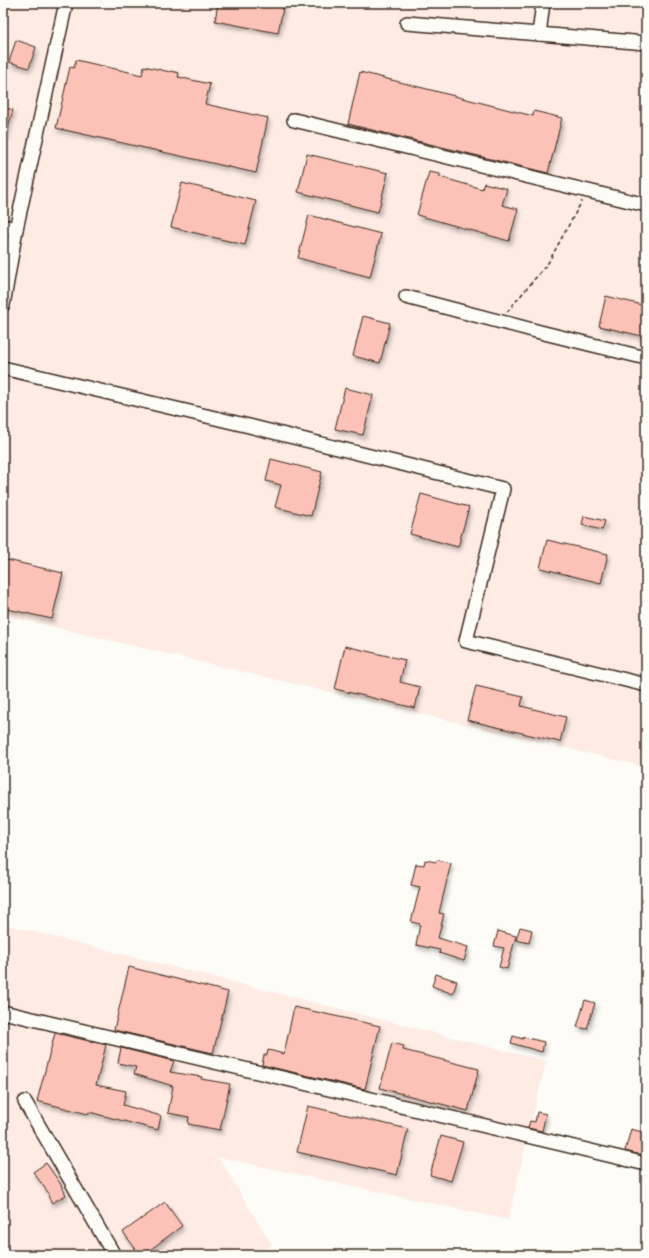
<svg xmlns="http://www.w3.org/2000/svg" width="649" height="1258" font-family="'Shantell Sans',sans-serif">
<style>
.built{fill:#fdebe4}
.building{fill:#fdc2b7;stroke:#3b2a1e;filter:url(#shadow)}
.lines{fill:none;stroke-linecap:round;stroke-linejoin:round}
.minor-casing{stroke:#3b2a1e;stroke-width:16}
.path{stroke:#3b2a1e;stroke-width:1.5;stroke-dasharray:4 3;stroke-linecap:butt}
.minor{stroke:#fdfcf7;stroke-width:13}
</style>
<defs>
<filter id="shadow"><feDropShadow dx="2" dy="3.5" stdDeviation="2" flood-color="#0004"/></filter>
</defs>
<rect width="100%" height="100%" fill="#fdfcf7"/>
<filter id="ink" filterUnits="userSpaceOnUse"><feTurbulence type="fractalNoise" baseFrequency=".025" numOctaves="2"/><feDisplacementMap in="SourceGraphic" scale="8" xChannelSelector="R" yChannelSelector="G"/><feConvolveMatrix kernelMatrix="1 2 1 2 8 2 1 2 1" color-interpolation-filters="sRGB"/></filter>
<g filter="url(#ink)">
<!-- built -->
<g class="built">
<path d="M 3,3 L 646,3 L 646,767 L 3,615 Z"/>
<path d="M 3,924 L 546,1061 L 508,1220 L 218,1157 L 272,1245 L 255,1255 L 3,1255 Z"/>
</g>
<!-- building -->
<g class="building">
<path d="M 218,3 L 284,3 L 278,33 L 215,21 Z"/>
<path d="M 16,40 L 36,47 L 29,68 L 9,62 Z"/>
<path d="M 76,60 L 142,75 L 144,66 L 170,72 L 171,71 L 179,73 L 178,77 L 210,84 L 205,104 L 268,118 L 256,173 L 56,128 L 70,67 L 74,68 Z"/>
<path d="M 360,72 L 533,116 L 534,111 L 562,118 L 548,173 L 348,124 Z"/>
<path d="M 3,107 L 13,110 L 5,138 L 3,138 Z"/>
<path d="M 307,154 L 388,173 L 378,212 L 298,192 Z"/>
<path d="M 429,172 L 440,174 L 440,177 L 482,189 L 484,183 L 507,189 L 502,205 L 518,209 L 509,241 L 417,215 Z"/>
<path d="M 182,183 L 256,201 L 245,245 L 171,227 Z"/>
<path d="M 309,215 L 381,234 L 370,277 L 298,258 Z"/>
<path d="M 606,296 L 646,306 L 646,337 L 599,326 Z"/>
<path d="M 363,316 L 390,323 L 380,363 L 353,356 Z"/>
<path d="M 345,388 L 373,395 L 363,435 L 335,429 Z"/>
<path d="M 271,459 L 322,472 L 311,516 L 275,507 L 281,485 L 266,481 Z"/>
<path d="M 421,494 L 469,507 L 458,547 L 410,534 Z"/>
<path d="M 584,516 L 605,521 L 602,530 L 582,525 Z"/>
<path d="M 547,540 L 608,554 L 601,583 L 540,568 Z"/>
<path d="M 3,559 L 63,573 L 52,619 L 3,608 Z"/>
<path d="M 345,646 L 405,660 L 400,682 L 420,687 L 415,708 L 335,689 Z"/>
<path d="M 476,686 L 523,697 L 521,706 L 566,717 L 560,742 L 467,720 Z"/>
<path d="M 425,860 L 436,862 L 437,860 L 451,863 L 439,913 L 444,914 L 438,938 L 468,947 L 464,961 L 439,953 L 440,950 L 416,945 L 420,924 L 411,922 L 420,887 L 411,885 L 416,864 L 424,865 Z"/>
<path d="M 520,927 L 532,930 L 529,943 L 516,940 Z"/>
<path d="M 498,931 L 516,936 L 507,969 L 499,967 L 504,948 L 494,946 Z"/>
<path d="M 129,967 L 228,992 L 213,1053 L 114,1030 Z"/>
<path d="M 436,974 L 457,981 L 453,994 L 432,986 Z"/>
<path d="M 585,1000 L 595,1003 L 587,1029 L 577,1027 Z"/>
<path d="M 294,1007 L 380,1026 L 365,1089 L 262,1065 L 264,1055 L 267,1055 L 268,1050 L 284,1054 Z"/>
<path d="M 55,1033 L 106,1045 L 96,1085 L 126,1091 L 123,1105 L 161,1116 L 158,1130 L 89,1112 L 88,1114 L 37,1101 Z"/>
<path d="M 513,1036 L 523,1039 L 523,1037 L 544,1042 L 542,1052 L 511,1043 Z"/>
<path d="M 392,1043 L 404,1046 L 403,1050 L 479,1069 L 468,1111 L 380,1088 Z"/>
<path d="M 121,1048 L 174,1061 L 170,1072 L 202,1077 L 201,1079 L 230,1084 L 220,1130 L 188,1124 L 189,1117 L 168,1113 L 173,1086 L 134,1074 L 136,1067 L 118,1063 Z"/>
<path d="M 308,1106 L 408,1129 L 397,1175 L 297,1152 Z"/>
<path d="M 537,1112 L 546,1114 L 542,1131 L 528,1128 L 530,1121 L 535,1122 Z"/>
<path d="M 631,1129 L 646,1133 L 646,1156 L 625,1151 Z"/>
<path d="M 441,1136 L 463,1142 L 451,1181 L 430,1175 Z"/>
<path d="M 46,1163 L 60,1183 L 66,1195 L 52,1203 L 48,1196 L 50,1195 L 33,1172 Z"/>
<path d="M 165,1202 L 182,1226 L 143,1255 L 140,1255 L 123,1232 Z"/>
</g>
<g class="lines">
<!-- minor casing -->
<g class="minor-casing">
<g id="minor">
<path d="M 407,23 L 646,43"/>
<path d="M 539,34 L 543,3"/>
<path d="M 294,120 L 646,205"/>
<path d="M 3,226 L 16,229 L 66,3"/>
<path d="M 406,297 L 540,332 L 646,358"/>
<path d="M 3,305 L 16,229"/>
<path d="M 3,368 L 249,426 L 503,489 L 466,641 L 646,685"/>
<path d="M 3,1012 L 646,1164"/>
<path d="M 25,1102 L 114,1255"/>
</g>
</g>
<!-- path -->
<path class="path" d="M 507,312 L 548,263 L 582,201"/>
<!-- minor -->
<use href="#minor" class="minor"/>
</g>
</g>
<!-- margin -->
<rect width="649" height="1258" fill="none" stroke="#fdfcf7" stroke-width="16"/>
<rect x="8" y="8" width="633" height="1242" fill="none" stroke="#3b2a1e" stroke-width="1.5" filter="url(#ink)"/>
</svg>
